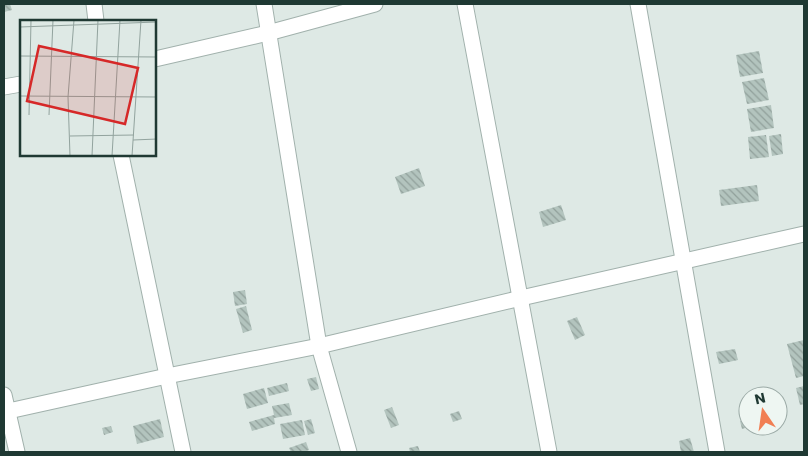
<svg xmlns="http://www.w3.org/2000/svg" width="808" height="456" font-family="Poppins,sans-serif">
<style>
.building{fill:url(#building-back-hatch)}
.lines{fill:none;stroke-linecap:round;stroke-linejoin:round}
.minor-casing{stroke:#a1b1ac;stroke-width:17}
.minor{stroke:#fff;stroke-width:15}
.inset-road{fill:none;stroke:#92a39e;stroke-width:1}
.view{fill:#d62828;fill-opacity:0.15;stroke:#d62828;stroke-width:2.5}
.inset-edge{fill:none;stroke:#1f3933;stroke-width:2.5}
</style>
<defs>
<pattern id="building-back-hatch" width="6" height="6" patternUnits="userSpaceOnUse" patternTransform="scale(1.25)"><rect width="6" height="6" fill="#b3c4be"/><path d="M-1 5l2 2M0 0l6 6M5-1l2 2" fill="none" stroke="#91a09b"/></pattern>
</defs>
<rect width="100%" height="100%" fill="#dee9e5"/>
<!-- building -->
<g class="building">
<path d="M 4,4 L 10,4 L 12,10 L 4,12 Z"/>
<path d="M 759,51 L 763,73 L 740,77 L 736,55 Z"/>
<path d="M 764,78 L 769,100 L 747,104 L 742,82 Z"/>
<path d="M 771,105 L 774,128 L 751,132 L 747,109 Z"/>
<path d="M 781,134 L 783,154 L 772,156 L 769,136 Z"/>
<path d="M 766,135 L 769,157 L 750,159 L 748,137 Z"/>
<path d="M 419,168 L 425,186 L 401,194 L 395,177 Z"/>
<path d="M 757,185 L 759,201 L 721,206 L 719,190 Z"/>
<path d="M 561,205 L 566,220 L 543,227 L 539,212 Z"/>
<path d="M 245,290 L 247,304 L 235,306 L 233,292 Z"/>
<path d="M 246,306 L 252,330 L 243,333 L 236,309 Z"/>
<path d="M 577,317 L 585,335 L 575,340 L 567,321 Z"/>
<path d="M 804,340 L 804,376 L 796,378 L 787,344 Z"/>
<path d="M 735,349 L 738,360 L 719,364 L 716,352 Z"/>
<path d="M 316,377 L 319,389 L 311,391 L 307,379 Z"/>
<path d="M 287,383 L 289,391 L 269,396 L 267,388 Z"/>
<path d="M 804,386 L 804,404 L 800,405 L 796,388 Z"/>
<path d="M 264,388 L 268,403 L 247,409 L 243,394 Z"/>
<path d="M 289,403 L 292,415 L 274,418 L 275,424 L 252,431 L 249,422 L 274,415 L 272,406 Z"/>
<path d="M 392,407 L 399,425 L 391,428 L 384,410 Z"/>
<path d="M 459,411 L 462,419 L 453,422 L 450,414 Z"/>
<path d="M 160,419 L 164,437 L 137,444 L 133,426 Z"/>
<path d="M 311,419 L 315,433 L 308,435 L 304,421 Z"/>
<path d="M 748,419 L 748,427 L 742,429 L 740,421 Z"/>
<path d="M 302,420 L 305,435 L 283,439 L 280,424 Z"/>
<path d="M 111,426 L 113,432 L 104,435 L 102,428 Z"/>
<path d="M 690,438 L 694,452 L 681,452 L 679,441 Z"/>
<path d="M 306,442 L 309,450 L 303,452 L 291,452 L 289,448 Z"/>
<path d="M 418,446 L 420,452 L 410,452 L 409,448 Z"/>
</g>
<g class="lines">
<!-- minor casing -->
<g class="minor-casing">
<g id="minor">
<path d="M 94,4 L 96,21"/>
<path d="M 264,4 L 319,346 L 349,452"/>
<path d="M 465,4 L 549,452"/>
<path d="M 638,4 L 717,452"/>
<path d="M 155,59 L 268,33 L 375,4"/>
<path d="M 4,87 L 21,84"/>
<path d="M 121,155 L 183,452"/>
<path d="M 4,395 L 17,452"/>
<path d="M 4,412 L 167,376 L 319,346 L 521,298 L 804,234"/>
</g>
</g>
<!-- minor -->
<use href="#minor" class="minor"/>
</g>
<!-- overview -->
<g transform="translate(20 20)">
<rect width="136" height="136" fill="#dee9e5"/>
<path class="inset-road" d="M 0,7 L 137,2M 0,36 L 137,37M 0,76 L 137,77M 9,95 L 11,0M 29,95 L 33,0M 50,116 L 114,115M 113,120 L 137,119M 50,136 L 48,77 L 54,0M 72,136 L 78,0M 92,136 L 100,0M 112,136 L 121,0"/>
<path class="view" d="M 19,26 L 118,48 L 105,104 L 7,81 Z"/>
<rect width="136" height="136" class="inset-edge"/>
</g>
<!-- border -->
<rect width="808" height="456" fill="none" stroke="#1f3933" stroke-width="10"/>
<!-- north arrow -->
<g transform="translate(763 411) rotate(347)"><circle r="24" fill="#eef6f2" stroke="#9baaa6"/>
<path d="M0-4L9 19L0 12L-9 19Z" fill="#f17f54"/>
<text y="-8" font-size="14" font-weight="bold" text-anchor="middle" fill="#1f3933">N</text>
</g>
</svg>
